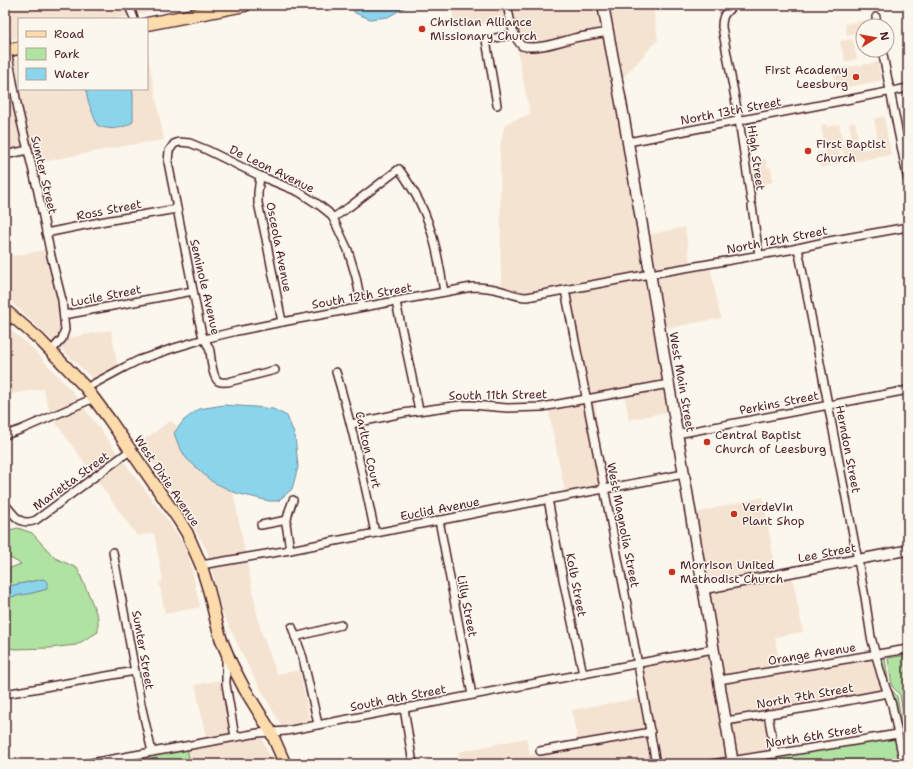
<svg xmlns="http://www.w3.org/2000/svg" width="913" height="769" font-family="'Shantell Sans',sans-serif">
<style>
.built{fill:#f5e3d2}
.green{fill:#b0e2a2;stroke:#7d8066}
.water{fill:#8bd5ec;stroke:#718c9f}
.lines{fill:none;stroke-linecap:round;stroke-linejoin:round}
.minor-casing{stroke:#4a1f2b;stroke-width:10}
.tertiary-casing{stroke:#4a1f2b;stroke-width:12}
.secondary-casing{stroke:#4a1f2b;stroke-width:13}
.primary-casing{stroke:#4a1f2b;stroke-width:14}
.trunk-casing{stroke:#4a1f2b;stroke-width:15}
.minor{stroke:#fbf7ec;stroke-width:7}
.tertiary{stroke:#fbf7ec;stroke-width:9}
.secondary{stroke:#fbf7ec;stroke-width:10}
.primary{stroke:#fcdcac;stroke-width:11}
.trunk{stroke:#fcdcac;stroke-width:12}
.poi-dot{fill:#c8321e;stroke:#fbf7ec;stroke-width:1.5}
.labels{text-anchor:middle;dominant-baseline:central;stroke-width:3;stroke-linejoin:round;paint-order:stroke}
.poi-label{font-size:12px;fill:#4a1f2b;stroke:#fbf7ec;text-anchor:start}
.street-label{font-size:12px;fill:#4a1f2b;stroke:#fbf7ec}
</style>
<rect width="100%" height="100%" fill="#fbf7ec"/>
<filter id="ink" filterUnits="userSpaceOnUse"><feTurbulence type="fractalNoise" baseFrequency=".025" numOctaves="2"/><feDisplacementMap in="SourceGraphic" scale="8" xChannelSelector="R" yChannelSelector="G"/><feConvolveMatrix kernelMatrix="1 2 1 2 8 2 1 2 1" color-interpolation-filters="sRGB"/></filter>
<g filter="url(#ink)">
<!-- built -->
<g class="built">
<path d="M 5,5 L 186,5 L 115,19 L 19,19 L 19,38 L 5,41 Z"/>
<path d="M 451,5 L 599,5 L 670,411 L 629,420 L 624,393 L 595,399 L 604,489 L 566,497 L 548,408 L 586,400 L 566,290 L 522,298 L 501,291 L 500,147 L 505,124 L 530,114 L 511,19 L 455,29 Z"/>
<path d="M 606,5 L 653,5 L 658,40 L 620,81 Z"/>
<path d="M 866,20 L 867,26 L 863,26 L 863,33 L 847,35 L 845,24 Z"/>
<path d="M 853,39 L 857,59 L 845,62 L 840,41 Z"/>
<path d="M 147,50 L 164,140 L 129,145 L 32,164 L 29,150 L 5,156 L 5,62 L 19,59 L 19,89 L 86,89 L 88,101 L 94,120 L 134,111 L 132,89 L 147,89 Z"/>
<path d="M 878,62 L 881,81 L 836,89 L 833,70 Z"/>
<path d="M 884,116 L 891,155 L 846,163 L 843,150 L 839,151 L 841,163 L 820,168 L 817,153 L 824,152 L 824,149 L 825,148 L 821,125 L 826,124 L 827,127 L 839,124 L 843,144 L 852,141 L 849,123 L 855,122 L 860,150 L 879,146 L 874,119 Z"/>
<path d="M 766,159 L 767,168 L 771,167 L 773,182 L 757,186 L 752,161 Z"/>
<path d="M 685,227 L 691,270 L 710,266 L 719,311 L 722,318 L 663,329 L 647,235 Z"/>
<path d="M 5,248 L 14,256 L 48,249 L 67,338 L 111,330 L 118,369 L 93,379 L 5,296 Z"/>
<path d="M 5,325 L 30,346 L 71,390 L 171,525 L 188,551 L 200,607 L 165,614 L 159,582 L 163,581 L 154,533 L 137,536 L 51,416 L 43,389 L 5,395 Z"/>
<path d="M 170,421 L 179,427 L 174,433 L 211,481 L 233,491 L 260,628 L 277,674 L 300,670 L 311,729 L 286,734 L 249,668 L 222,612 L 207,550 L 170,488 L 139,443 Z"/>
<path d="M 763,497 L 776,572 L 706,585 L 694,513 Z"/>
<path d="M 792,575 L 803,632 L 775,637 L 780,670 L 877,655 L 884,694 L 770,716 L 775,752 L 736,760 L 707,591 Z"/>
<path d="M 710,649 L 729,764 L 461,764 L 458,752 L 526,738 L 530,755 L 578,747 L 572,710 L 646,697 L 640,662 Z"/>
<path d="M 220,680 L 233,738 L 260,734 L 273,764 L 190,764 L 187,747 L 207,742 L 195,685 Z"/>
</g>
<!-- green -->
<g class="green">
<path d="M 18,528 L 32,533 L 55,558 L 77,568 L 89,595 L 98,618 L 98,632 L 76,645 L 50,648 L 15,649 L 5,647 L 5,598 L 32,593 L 47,589 L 43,579 L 5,587 L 5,570 L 21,564 L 10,558 L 5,558 L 5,531 Z"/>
<path d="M 877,655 L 888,655 L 886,656 L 885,658 L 889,687 L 897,696 L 908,760 L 908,764 L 904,764 Z"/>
<path d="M 908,655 L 908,742 L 900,695 L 892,686 L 888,658 Z"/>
<path d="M 895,737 L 900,764 L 737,764 L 737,763 Z"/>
<path d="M 187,747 L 190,764 L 112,764 L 111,761 Z"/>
</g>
<!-- water -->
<g class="water">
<path d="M 352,5 L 409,5 L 388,17 L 370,19 L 355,13 L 351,7 Z"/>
<path d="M 86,89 L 132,89 L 133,94 L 133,122 C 122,129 109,131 97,125 L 88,101 Z"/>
<path d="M 224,405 L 255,407 L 273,409 L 287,416 L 295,436 L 298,467 L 292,489 L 278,501 L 269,501 L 236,493 L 211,481 L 186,458 L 178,444 L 174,433 L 184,420 L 199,409 Z"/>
<path d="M 44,579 L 47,582 L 47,589 L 32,593 L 5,598 L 5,587 Z"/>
</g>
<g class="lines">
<!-- minor casing -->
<g class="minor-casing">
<g id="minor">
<path d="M 128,5 L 132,13 L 134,19"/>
<path d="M 507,5 C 510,17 512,37 522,46 C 537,50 559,42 574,38 C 585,36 597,34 608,32"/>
<path d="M 734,5 C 725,13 722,15 722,27 L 739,120 L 751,200"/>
<path d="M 876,17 L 877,26"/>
<path d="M 5,39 L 18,109 L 38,192 L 51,256 L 62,300 L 65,330 L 62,339 L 51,351"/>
<path d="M 882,50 L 908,181"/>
<path d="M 497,105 L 486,40 L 515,34"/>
<path d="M 628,142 L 908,88"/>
<path d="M 5,155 L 28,150"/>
<path d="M 260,176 L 258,193 L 258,203 L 266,239 L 282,322"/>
<path d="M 752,206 L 759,255"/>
<path d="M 333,218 L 349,207 L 399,169 C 407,180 414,191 420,203 C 434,231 439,261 444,292"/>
<path d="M 46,233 L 105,221 L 177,209"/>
<path d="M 798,248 L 865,597 L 871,637 L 881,674 L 892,705 L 904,764"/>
<path d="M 565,290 L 626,599 L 656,764"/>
<path d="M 396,302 L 419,410"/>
<path d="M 64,315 L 193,291"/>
<path d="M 5,324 L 12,316"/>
<path d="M 275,370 L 228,382 C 225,382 221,383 218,381 C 212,376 211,358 210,351 C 209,346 207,344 204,339 C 201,334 201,327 199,321 L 168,162 L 169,151 L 174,144 L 179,142 L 190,143 L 207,150 L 260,176 L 299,192 L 319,205 L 328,212 L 333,218 L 348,250 L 356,277 L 362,307"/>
<path d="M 336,372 C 352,425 364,479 375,533"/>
<path d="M 86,388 L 125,367 L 139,360 L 174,348 L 204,339 L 237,331 L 282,322 L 472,287 C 483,287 492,288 502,291 C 511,294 518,297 527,297 L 650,274 L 789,250 L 829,241 L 908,227"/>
<path d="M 351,424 L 403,413 L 461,405 L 472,405 L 507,408 L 542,407 L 669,384"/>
<path d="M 677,434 L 908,390"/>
<path d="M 5,435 L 20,430 L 94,398"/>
<path d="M 548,499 L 564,584 L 583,674"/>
<path d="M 5,504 C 14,515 20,527 36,520 L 131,450"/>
<path d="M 439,520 L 472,695"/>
<path d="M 261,525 L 287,520"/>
<path d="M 290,550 L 286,523 L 289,511 L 293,500"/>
<path d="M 113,552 L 141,704 L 152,752"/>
<path d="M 201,565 L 290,550 L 497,509 L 684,474"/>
<path d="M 292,627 L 303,658 L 318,724"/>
<path d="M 295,637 L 341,625"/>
<path d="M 226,656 L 226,684 L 235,737"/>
<path d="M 719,680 L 908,649"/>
<path d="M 5,694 L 135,671"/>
<path d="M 404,708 L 413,764"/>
<path d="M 768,714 L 775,754"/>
<path d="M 726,721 L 819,706 L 888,693"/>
<path d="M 540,751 L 651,732"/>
<path d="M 85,764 L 258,733 L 286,731 L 713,649"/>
<path d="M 712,764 L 898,734"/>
</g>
</g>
<!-- tertiary casing -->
<g class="tertiary-casing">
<path id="tertiary" d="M 703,589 L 908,550"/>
</g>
<!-- secondary casing -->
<g class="secondary-casing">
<path id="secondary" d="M 603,5 L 623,113 L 733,764"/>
</g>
<!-- primary casing -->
<g class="primary-casing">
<path id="primary" d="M 5,310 L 39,339 L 70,371 L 86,388 L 109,419 L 179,520 L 187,533 L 201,565 L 209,591 L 217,625 L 221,639 L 231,663 L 244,688 L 271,732 L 285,764"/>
</g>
<!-- trunk casing -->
<g class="trunk-casing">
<g id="trunk">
<path d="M 147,24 L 245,5"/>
<path d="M 5,51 L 19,48"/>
</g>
</g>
<!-- minor -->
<use href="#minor" class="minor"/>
<!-- tertiary -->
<use href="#tertiary" class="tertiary"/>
<!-- secondary -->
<use href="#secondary" class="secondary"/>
<!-- primary -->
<use href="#primary" class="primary"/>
<!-- trunk -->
<use href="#trunk" class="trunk"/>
</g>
</g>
<!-- markers -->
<g class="poi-dot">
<circle cx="422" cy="29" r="4"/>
<circle cx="856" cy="77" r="4"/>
<circle cx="808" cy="151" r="4"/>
<circle cx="707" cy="442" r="4"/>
<circle cx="734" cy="514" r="4"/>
<circle cx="672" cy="572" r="4"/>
</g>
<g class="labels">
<!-- poi labels -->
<g class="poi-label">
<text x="430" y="22">Christian Alliance<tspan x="430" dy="14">Missionary Church</tspan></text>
<text x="848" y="70" text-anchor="end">First Academy<tspan x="848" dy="14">Leesburg</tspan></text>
<text x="816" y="144">First Baptist<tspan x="816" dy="14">Church</tspan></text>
<text x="715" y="435">Central Baptist<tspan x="715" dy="14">Church of Leesburg</tspan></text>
<text x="742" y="507">VerdeVin<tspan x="742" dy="14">Plant Shop</tspan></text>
<text x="680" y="565">Morrison United<tspan x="680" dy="14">Methodist Church</tspan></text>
</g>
<!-- street labels -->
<g class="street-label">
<text transform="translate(731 111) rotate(-11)">North 13th Street</text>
<text transform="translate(756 158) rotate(82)">High Street</text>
<text transform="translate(272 169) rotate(26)">De Leon Avenue</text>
<text transform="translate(44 175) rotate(77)">Sumter Street</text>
<text transform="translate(109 210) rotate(-11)">Ross Street</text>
<text transform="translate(777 240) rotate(-11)">North 12th Street</text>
<text transform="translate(279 247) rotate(79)">Osceola Avenue</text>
<text transform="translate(205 287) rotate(77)">Seminole Avenue</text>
<text transform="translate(106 296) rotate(-11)">Lucile Street</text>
<text transform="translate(362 296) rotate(-10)">South 12th Street</text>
<text transform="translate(682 382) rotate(80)">West Main Street</text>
<text transform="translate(498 395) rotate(-1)">South 11th Street</text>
<text transform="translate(779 403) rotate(-11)">Perkins Street</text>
<text transform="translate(848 449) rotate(79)">Herndon Street</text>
<text transform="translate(368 450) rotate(77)">Carlton Court</text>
<text transform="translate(71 481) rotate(-36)">Marietta Street</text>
<text transform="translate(167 481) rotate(56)">West Dixie Avenue</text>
<text transform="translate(440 509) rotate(-11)">Euclid Avenue</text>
<text transform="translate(623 525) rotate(79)">West Magnolia Street</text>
<text transform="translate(827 553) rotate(-11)">Lee Street</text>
<text transform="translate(576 585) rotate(79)">Kolb Street</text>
<text transform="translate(467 606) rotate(79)">Lilly Street</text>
<text transform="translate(143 650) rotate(80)">Sumter Street</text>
<text transform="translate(812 654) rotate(-9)">Orange Avenue</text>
<text transform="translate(805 696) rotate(-10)">North 7th Street</text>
<text transform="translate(398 698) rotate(-11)">South 9th Street</text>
<text transform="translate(814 736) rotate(-9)">North 6th Street</text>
</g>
</g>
<!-- margin -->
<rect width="913" height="769" fill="none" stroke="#fbf7ec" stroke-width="20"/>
<rect x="10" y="10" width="893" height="749" fill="none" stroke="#4a1f2b" stroke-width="1.5" filter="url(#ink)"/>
<!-- legend -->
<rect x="18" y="18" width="130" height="72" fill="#fbf7ec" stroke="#b4a19f"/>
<rect x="26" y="31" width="20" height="6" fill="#fcdcac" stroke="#b4a19f"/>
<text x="54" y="38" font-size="12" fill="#4a1f2b">Road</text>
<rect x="26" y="48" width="20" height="12" fill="#b0e2a2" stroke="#b4a19f"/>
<text x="54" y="58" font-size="12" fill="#4a1f2b">Park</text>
<rect x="26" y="68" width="20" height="12" fill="#8bd5ec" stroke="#b4a19f"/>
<text x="54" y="78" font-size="12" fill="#4a1f2b">Water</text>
<!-- north arrow -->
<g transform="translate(875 38) rotate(79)"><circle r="19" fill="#fbf7ec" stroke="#b4a19f"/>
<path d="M0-3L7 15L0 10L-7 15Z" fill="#c8321e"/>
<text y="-6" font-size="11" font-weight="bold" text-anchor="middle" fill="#4a1f2b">N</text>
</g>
</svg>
